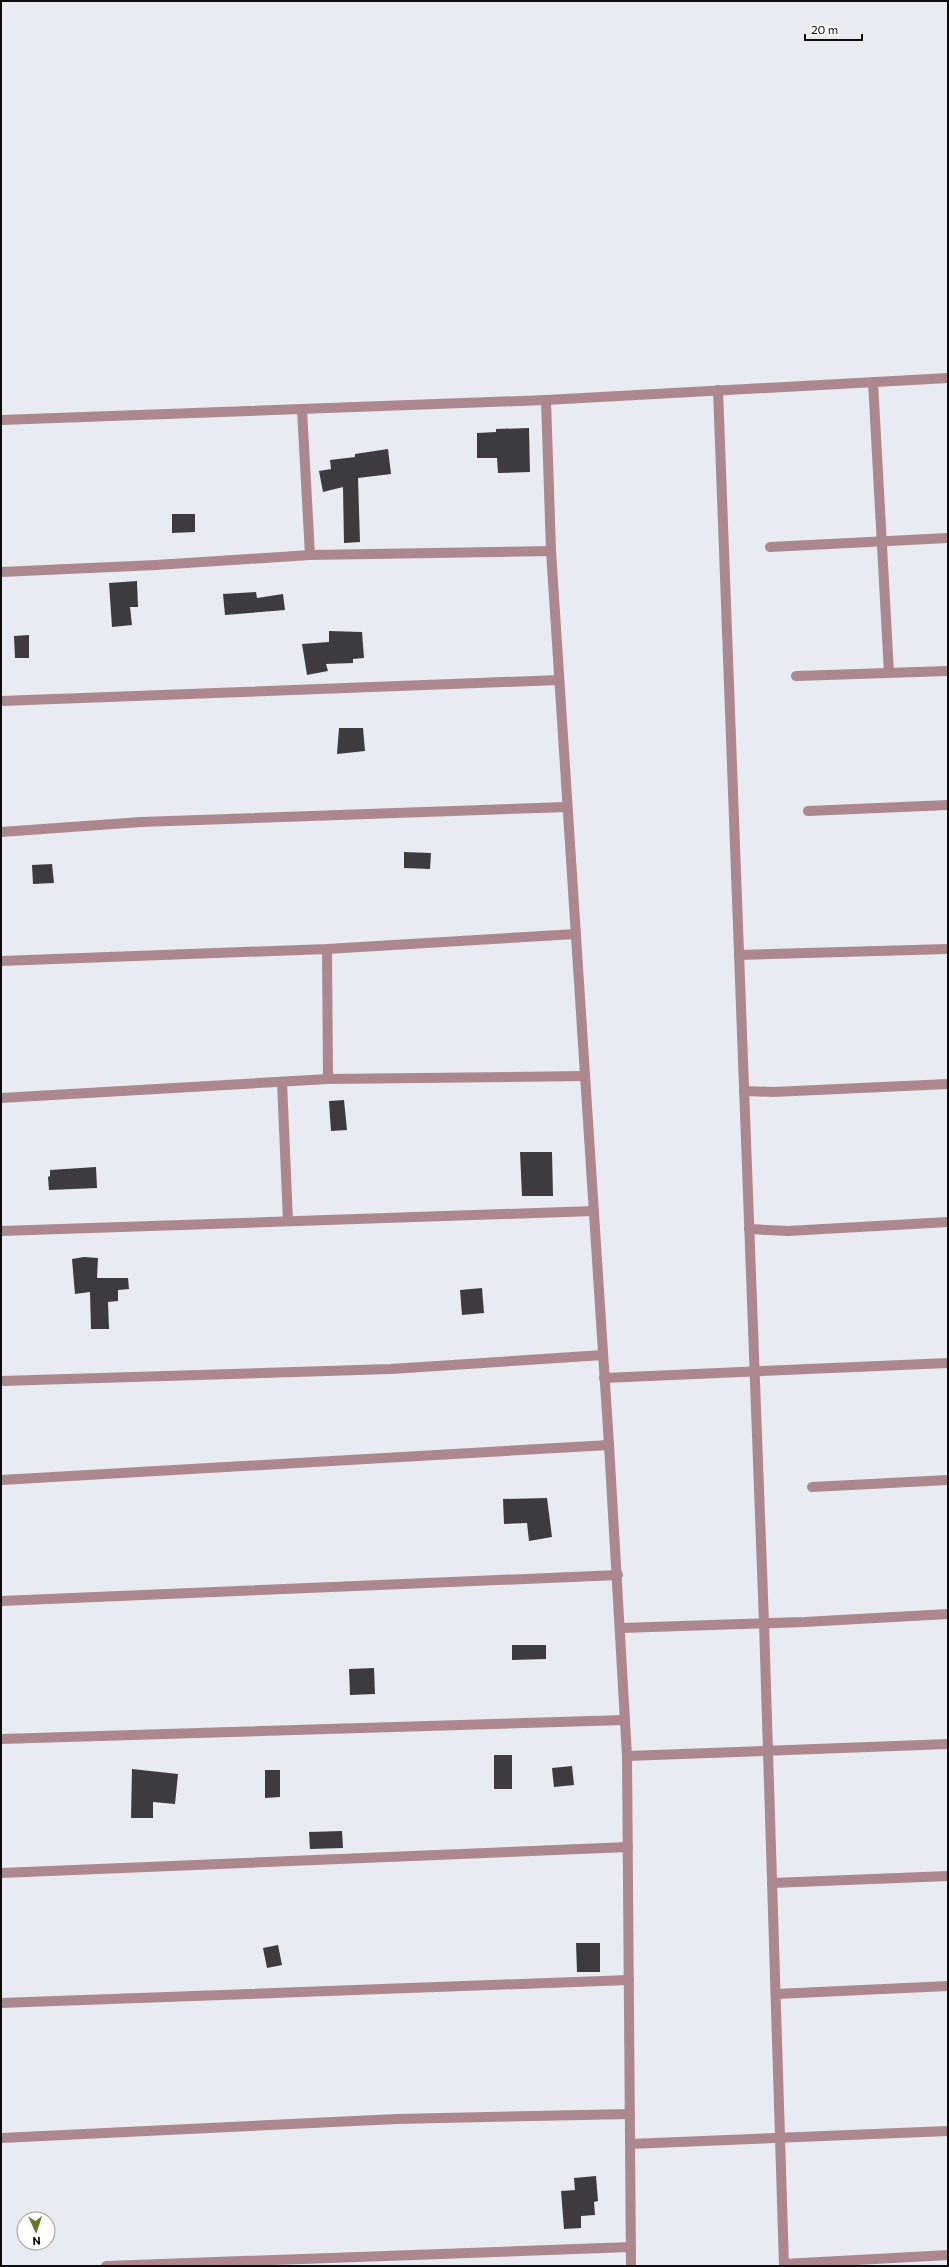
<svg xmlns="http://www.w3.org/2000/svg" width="949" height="2267" font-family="Commissioner,sans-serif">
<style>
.building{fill:#3e3b40}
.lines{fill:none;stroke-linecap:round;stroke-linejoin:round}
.minor{stroke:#ad878e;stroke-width:10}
</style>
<rect width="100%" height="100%" fill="#e9ebf2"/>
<!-- building -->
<g class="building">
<path d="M 529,428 L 530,472 L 498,473 L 497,458 L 477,458 L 477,433 L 496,432 L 496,429 Z"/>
<path d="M 388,449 L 391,474 L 358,478 L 360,542 L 344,543 L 343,487 L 323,492 L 319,471 L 331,469 L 330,460 L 355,457 L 355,454 Z"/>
<path d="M 172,514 L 195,514 L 195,532 L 172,533 Z"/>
<path d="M 137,581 L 138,607 L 130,607 L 132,625 L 112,627 L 109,583 Z"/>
<path d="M 256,592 L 257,598 L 283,594 L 285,610 L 225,615 L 223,594 Z"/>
<path d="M 329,631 L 362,632 L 364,658 L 353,659 L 353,663 L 326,664 L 328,671 L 307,675 L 302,644 L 329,642 Z"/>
<path d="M 29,635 L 29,658 L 15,658 L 14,636 Z"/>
<path d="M 339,728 L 363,728 L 365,751 L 337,754 Z"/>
<path d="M 404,852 L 431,853 L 430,869 L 404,868 Z"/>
<path d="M 52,864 L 54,883 L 33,884 L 32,865 Z"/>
<path d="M 344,1100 L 347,1130 L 331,1131 L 329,1101 Z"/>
<path d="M 520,1152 L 552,1152 L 553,1196 L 522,1196 Z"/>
<path d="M 96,1167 L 97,1188 L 49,1190 L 48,1177 L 50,1176 L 50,1170 Z"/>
<path d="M 84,1257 L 98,1258 L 97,1278 L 128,1278 L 129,1289 L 118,1290 L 118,1301 L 108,1302 L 109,1329 L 91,1329 L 90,1292 L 75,1294 L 72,1259 Z"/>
<path d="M 482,1288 L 484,1313 L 462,1315 L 460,1290 Z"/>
<path d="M 547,1498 L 552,1537 L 529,1541 L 527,1523 L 504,1524 L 503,1499 Z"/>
<path d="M 512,1645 L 546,1645 L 546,1659 L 512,1660 Z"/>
<path d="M 374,1668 L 375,1694 L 350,1695 L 349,1669 Z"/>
<rect x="494" y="1755" width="18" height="34"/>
<path d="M 572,1766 L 574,1785 L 554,1787 L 552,1768 Z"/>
<path d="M 132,1769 L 178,1774 L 175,1804 L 153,1802 L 153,1818 L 131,1818 Z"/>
<path d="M 265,1770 L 280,1770 L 280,1797 L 265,1798 Z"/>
<path d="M 342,1831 L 343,1848 L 310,1849 L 309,1832 Z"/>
<path d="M 576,1943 L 600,1943 L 600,1972 L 577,1972 Z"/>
<path d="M 278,1945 L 282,1965 L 267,1968 L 263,1948 Z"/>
<path d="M 596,2176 L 598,2201 L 594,2202 L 595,2215 L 581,2216 L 581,2228 L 564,2229 L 561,2191 L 575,2190 L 574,2178 Z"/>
</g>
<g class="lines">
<!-- minor -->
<g class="minor">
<path d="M 873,382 L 889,673"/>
<path d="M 718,390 L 764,1623 L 784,2266"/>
<path d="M 546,400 L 551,551 L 609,1445 L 627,1756 L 631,2266"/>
<path d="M 302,410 L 310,555"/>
<path d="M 1,420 L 546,400 L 948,378"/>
<path d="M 770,547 L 948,538"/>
<path d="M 1,572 L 156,565 L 310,555 L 551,551"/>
<path d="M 796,676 L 948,671"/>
<path d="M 1,701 L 559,680"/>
<path d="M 808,811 L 948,805"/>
<path d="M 1,832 L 141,822 L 567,807"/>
<path d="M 327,949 L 328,1079"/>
<path d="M 739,955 L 948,949"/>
<path d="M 1,961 L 327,949 L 576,934"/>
<path d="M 282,1082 L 288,1221"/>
<path d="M 744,1091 L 773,1092 L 948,1084"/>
<path d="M 1,1098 L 328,1079 L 585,1076"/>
<path d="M 749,1229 L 788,1231 L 948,1222"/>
<path d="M 1,1231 L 594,1211"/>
<path d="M 604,1378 L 948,1363"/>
<path d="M 1,1381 L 391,1369 L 603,1355"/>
<path d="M 1,1480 L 609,1445"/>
<path d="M 812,1487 L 948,1480"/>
<path d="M 1,1601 L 618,1575"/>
<path d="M 621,1628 L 804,1622 L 948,1614"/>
<path d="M 1,1739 L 625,1720"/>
<path d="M 627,1756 L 948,1744"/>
<path d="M 1,1873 L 628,1847"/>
<path d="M 772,1883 L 948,1876"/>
<path d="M 776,1994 L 948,1986"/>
<path d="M 1,2003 L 629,1980"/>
<path d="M 1,2138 L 397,2119 L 630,2114"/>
<path d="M 630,2144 L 948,2131"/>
<path d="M 784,2264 L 948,2255"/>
<path d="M 106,2266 L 631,2247"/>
</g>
</g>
<!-- border -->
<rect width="949" height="2267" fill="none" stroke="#0c0c0e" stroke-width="4"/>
<!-- north arrow -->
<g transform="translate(36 2231) rotate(177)"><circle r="19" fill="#ffffff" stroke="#9e9e9f"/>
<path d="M0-3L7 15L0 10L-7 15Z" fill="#687725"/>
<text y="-6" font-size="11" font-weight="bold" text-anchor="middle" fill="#0c0c0e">N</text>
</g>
<!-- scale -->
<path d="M805 34v6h57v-6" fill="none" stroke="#0c0c0e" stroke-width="2"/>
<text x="811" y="34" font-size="12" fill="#0c0c0e" stroke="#ffffff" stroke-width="3" paint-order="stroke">20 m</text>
</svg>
